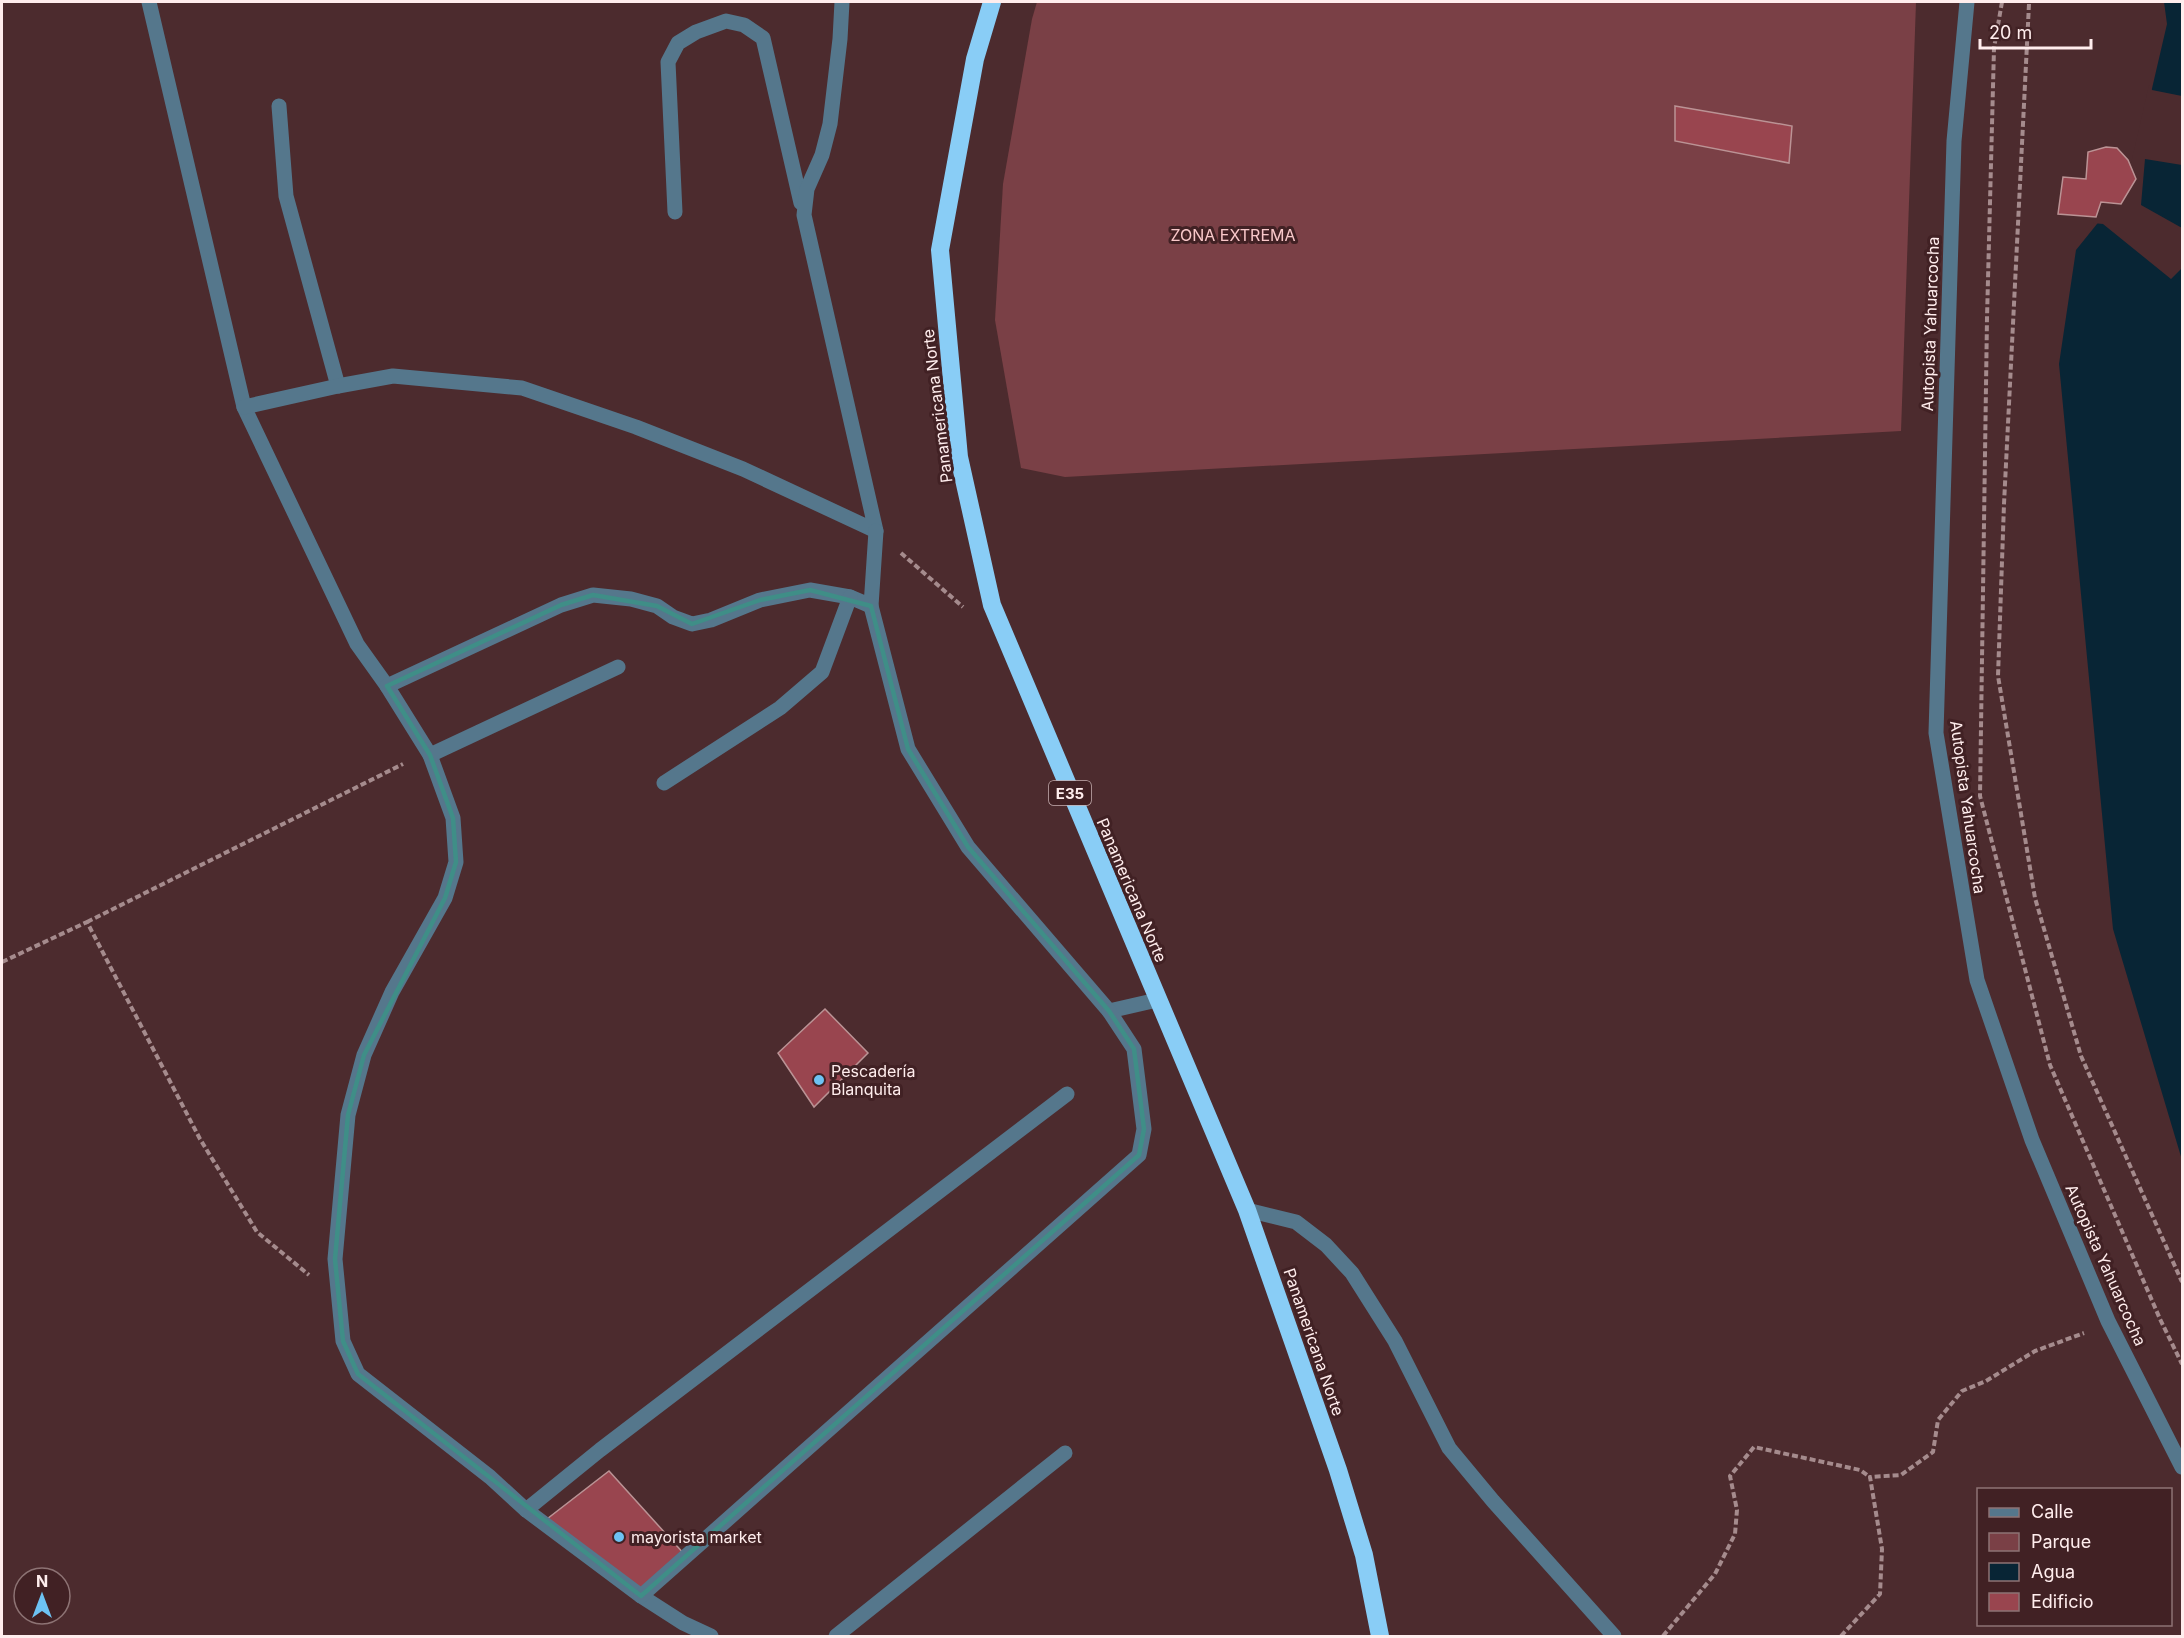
<svg xmlns="http://www.w3.org/2000/svg" width="2184" height="1638" font-family="Inter,sans-serif">
<style>
.green{fill:#7a4046}
.water{fill:#082535}
.pier{fill:#4c2b2e}
.building{fill:#99454f;stroke:#bb9395;stroke-width:1.5}
.lines{fill:none;stroke-linecap:round;stroke-linejoin:round}
.path{stroke:#a58b8d;stroke-width:4;stroke-dasharray:6 3;stroke-linecap:butt}
.minor{stroke:#55778c;stroke-width:15}
.highway{stroke:#89cdf6;stroke-width:18}
.marked{fill:none;stroke:#3f8e87;stroke-width:4.5;stroke-linejoin:round}
.poi-dot{fill:#6dc2f3;stroke:#412124;stroke-width:2}
.labels{text-anchor:middle;dominant-baseline:central;stroke-width:6;stroke-linejoin:round;paint-order:stroke}
.shield{fill:#412124;stroke:#c6b0b1;stroke-width:1.5}
.shield-label{font-size:15px;font-weight:bold;fill:#ffeded}
.park-label{font-size:16px;fill:#f9c8ca;stroke:#412124}
.street-label{font-size:16px;fill:#ffeded;stroke:#412124}
.poi-label{font-size:16px;fill:#ffeded;stroke:#412124;text-anchor:start}
</style>
<rect width="100%" height="100%" fill="#4c2b2e"/>
<!-- green -->
<path class="green" d="M 1037,2 L 1916,2 L 1901,431 L 1065,477 L 1021,468 L 995,320 L 1003,184 L 1032,19 Z"/>
<!-- water -->
<path class="water" d="M 2164,2 L 2182,2 L 2182,1160 L 2113,929 L 2059,364 L 2076,250 L 2130,183 L 2167,24 Z"/>
<!-- pier -->
<path class="pier" d="M 2149,85 L 2152,90 L 2182,96 L 2182,165 L 2145,159 L 2141,205 L 2182,228 L 2182,268 L 2171,279 L 2103,224 L 2093,223 L 2127,181 Z"/>
<!-- building -->
<g class="building">
<path d="M 1675,106 L 1792,126 L 1789,163 L 1675,141 Z"/>
<path d="M 2106,147 L 2117,148 L 2128,160 L 2136,179 L 2121,204 L 2101,202 L 2096,217 L 2058,214 L 2063,177 L 2086,179 L 2088,152 Z"/>
<path d="M 825,1009 L 868,1053 L 814,1107 L 778,1053 Z"/>
<path d="M 609,1471 L 685,1555 L 642,1592 L 547,1519 Z"/>
</g>
<g class="lines">
<!-- path -->
<g class="path">
<path d="M 2002,2 L 1994,48 L 1987,318 L 1980,796 L 2050,1065 L 2160,1319 L 2182,1364"/>
<path d="M 2029,4 L 2004,504 L 1998,676 L 2035,898 L 2081,1056 L 2182,1282"/>
<path d="M 901,553 L 963,607"/>
<path d="M 87,922 L 403,764"/>
<path d="M 2,962 L 87,922 L 200,1139 L 257,1232 L 309,1275"/>
<path d="M 1663,1636 L 1715,1574 L 1735,1534 L 1737,1510 L 1730,1476 L 1754,1447 L 1860,1470 L 1870,1477"/>
<path d="M 1841,1636 L 1880,1594 L 1882,1549 L 1870,1477 L 1901,1475 L 1933,1452 L 1938,1420 L 1962,1391 L 1986,1381 L 2035,1351 L 2084,1333"/>
</g>
<!-- minor -->
<g class="minor">
<path d="M 149,2 L 244,407 L 357,644 L 387,686 L 430,755 L 453,818 L 456,862 L 445,898 L 392,992 L 364,1055 L 348,1115 L 335,1259 L 343,1341 L 358,1374 L 490,1477 L 526,1510 L 641,1596 L 683,1623 L 711,1636"/>
<path d="M 1967,2 L 1954,141 L 1936,733 L 1977,980 L 2032,1140 L 2108,1321 L 2182,1467"/>
<path d="M 279,106 L 286,196 L 338,386"/>
<path d="M 675,212 L 668,62 L 678,43 L 696,32 L 726,21 L 744,25 L 763,38 L 801,203"/>
<path d="M 244,407 L 338,386 L 393,376 L 522,388 L 636,427 L 743,469 L 876,531 L 804,215 L 807,189 L 822,155 L 830,124 L 840,39 L 842,2"/>
<path d="M 871,606 L 908,749 L 968,847 L 1109,1011 L 1157,1000"/>
<path d="M 387,686 L 561,605 L 593,595 L 631,599 L 657,606 L 673,617 L 692,624 L 711,620 L 760,600 L 810,590 L 850,597 L 871,606 L 876,531"/>
<path d="M 430,755 L 618,667"/>
<path d="M 664,783 L 780,708 L 822,672 L 850,597"/>
<path d="M 1247,1210 L 1296,1222 L 1326,1245 L 1352,1273 L 1395,1341 L 1449,1448 L 1493,1501 L 1614,1636"/>
<path d="M 526,1510 L 600,1450 L 1067,1094"/>
<path d="M 641,1596 L 1139,1155 L 1144,1129 L 1134,1049 L 1109,1011"/>
<path d="M 836,1636 L 1065,1453"/>
</g>
<!-- highway -->
<path class="highway" d="M 992,2 L 975,59 L 940,250 L 959,457 L 992,605 L 1247,1210 L 1338,1470 L 1364,1555 L 1380,1636"/>
</g>
<!-- marked area -->
<path class="marked" d="M 810,590 L 871,606 L 908,749 L 968,847 L 1109,1011 L 1134,1049 L 1144,1129 L 1139,1155 L 641,1596 L 358,1374 L 343,1341 L 335,1259 L 348,1115 L 364,1055 L 445,898 L 456,862 L 453,818 L 430,755 L 387,686 L 561,605 L 593,595 L 657,606 L 692,624 L 760,600 Z"/>
<!-- markers -->
<g class="poi-dot">
<circle cx="819" cy="1080" r="6"/>
<circle cx="619" cy="1537" r="6"/>
</g>
<g class="labels">
<!-- shield labels -->
<rect class="shield" x="1049" y="781" width="42" height="24" rx="4.5"/>
<g class="shield-label">
<text x="1070" y="793">E35</text>
</g>
<!-- park labels -->
<g class="park-label">
<text x="1233" y="235">ZONA EXTREMA</text>
</g>
<!-- street labels -->
<g class="street-label">
<text transform="translate(1930 324) rotate(-88)">Autopista Yahuarcocha</text>
<text transform="translate(937 406) rotate(-97)">Panamericana Norte</text>
<text transform="translate(1968 807) rotate(82)">Autopista Yahuarcocha</text>
<text transform="translate(1132 890) rotate(67)">Panamericana Norte</text>
<text transform="translate(2106 1265) rotate(66)">Autopista Yahuarcocha</text>
<text transform="translate(1314 1342) rotate(71)">Panamericana Norte</text>
</g>
<!-- poi labels -->
<g class="poi-label">
<text x="831" y="1071">Pescadería<tspan x="831" dy="18">Blanquita</tspan></text>
<text x="631" y="1537">mayorista market</text>
</g>
</g>
<!-- border -->
<rect width="2184" height="1638" fill="none" stroke="#ffeded" stroke-width="6"/>
<!-- legend -->
<rect x="1977" y="1488" width="195" height="138" fill="#412124" stroke="#8d7374" stroke-width="1.5"/>
<rect x="1989" y="1508" width="30" height="9" fill="#55778c" stroke="#8d7374" stroke-width="1.5"/>
<text x="2031" y="1518" font-size="18" fill="#ffeded">Calle</text>
<rect x="1989" y="1533" width="30" height="18" fill="#7a4046" stroke="#8d7374" stroke-width="1.5"/>
<text x="2031" y="1548" font-size="18" fill="#ffeded">Parque</text>
<rect x="1989" y="1563" width="30" height="18" fill="#082535" stroke="#8d7374" stroke-width="1.5"/>
<text x="2031" y="1578" font-size="18" fill="#ffeded">Agua</text>
<rect x="1989" y="1593" width="30" height="18" fill="#99454f" stroke="#8d7374" stroke-width="1.5"/>
<text x="2031" y="1608" font-size="18" fill="#ffeded">Edificio</text>
<!-- north arrow -->
<g transform="translate(42 1596)"><circle r="28" fill="#412124" stroke="#8d7374" stroke-width="1.5"/>
<path d="M0-4.5L10 22L0 15L-10 22Z" fill="#6dc2f3"/>
<text y="-9" font-size="16" font-weight="bold" text-anchor="middle" fill="#ffeded">N</text>
</g>
<!-- scale -->
<path d="M1980 39v9h111v-9" fill="none" stroke="#ffeded" stroke-width="3"/>
<text x="1989" y="39" font-size="18" fill="#ffeded" stroke="#412124" stroke-width="4.5" paint-order="stroke">20 m</text>
</svg>
